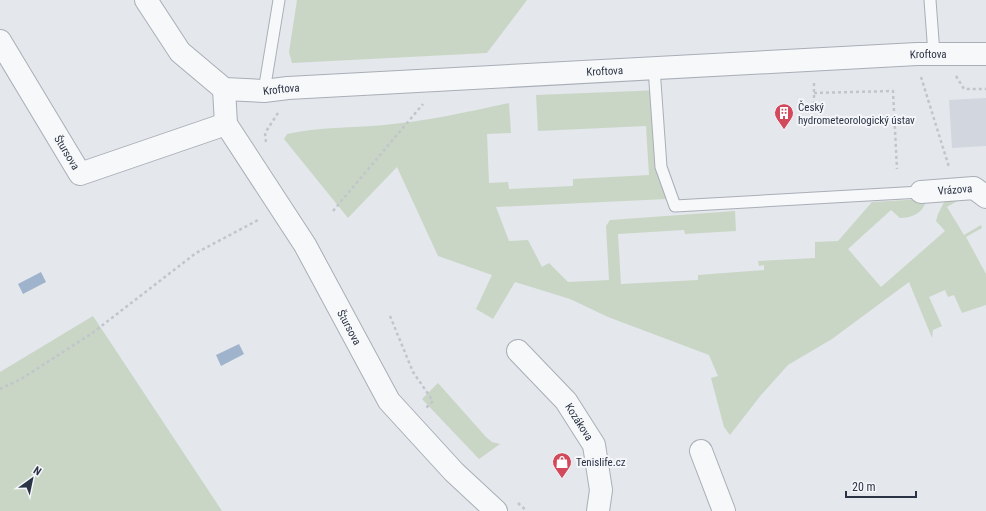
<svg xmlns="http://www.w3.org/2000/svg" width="986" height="511" font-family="'Roboto Condensed',sans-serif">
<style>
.built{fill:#d2d6de}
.green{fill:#c9d6c5}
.water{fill:#9fb4cc}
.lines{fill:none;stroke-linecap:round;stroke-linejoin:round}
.service-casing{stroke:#a9aeb7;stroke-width:13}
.minor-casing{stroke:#a9aeb7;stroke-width:24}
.tertiary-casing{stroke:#a9aeb7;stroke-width:24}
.path{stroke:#c2c5cb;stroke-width:2.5;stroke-dasharray:3 3;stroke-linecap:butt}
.service{stroke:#f7f8fa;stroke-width:11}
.minor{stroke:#f7f8fa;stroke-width:22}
.tertiary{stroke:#f7f8fa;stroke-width:22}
.labels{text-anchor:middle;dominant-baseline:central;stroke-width:4;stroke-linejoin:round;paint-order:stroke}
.street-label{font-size:11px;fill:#2b3445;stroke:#f4f6f9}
.poi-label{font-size:11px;fill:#2b3445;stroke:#f4f6f9;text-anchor:start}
</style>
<rect width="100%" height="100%" fill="#e4e7ec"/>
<!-- built -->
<path class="built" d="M 986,98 L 986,146 L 952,148 L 949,100 Z"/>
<!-- green -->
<g class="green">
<path d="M 297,0 L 527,0 L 487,53 L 292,63 L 289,52 Z"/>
<path d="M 661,90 L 667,199 L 496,207 L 509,241 L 528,240 L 542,267 L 549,263 L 568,282 L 609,280 L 606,226 L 610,220 L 735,211 L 736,231 L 685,234 L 684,230 L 618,234 L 621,284 L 698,280 L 698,275 L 764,270 L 764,265 L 759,266 L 758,261 L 815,258 L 815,242 L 838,241 L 872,202 L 925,199 L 926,201 C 923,213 912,218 900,218 L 891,210 L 848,249 L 881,287 L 945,231 L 936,221 L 938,214 L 946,198 L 964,197 L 947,207 L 964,235 L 981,225 L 982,228 L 966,237 L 986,274 L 986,305 L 962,313 L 954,295 L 948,297 L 945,290 L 929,297 L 942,326 L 933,330 L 932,338 L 909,282 L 832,339 L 788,365 L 761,395 L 730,435 L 724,427 L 711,378 L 718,376 L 709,355 L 608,317 L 570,299 L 515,282 L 493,319 L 476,309 L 492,275 L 438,256 L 397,167 L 348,218 L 284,139 L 287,134 C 320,127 350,128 384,125 C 426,121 468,112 509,103 L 511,133 L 487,134 L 489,183 L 508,182 L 509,189 L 573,186 L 573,179 L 649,175 L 646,126 L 538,131 L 536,95 Z"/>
<path d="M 93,316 L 222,511 L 0,511 L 0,372 Z"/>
<path d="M 438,383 L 486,437 L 492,442 L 500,444 L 479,459 L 422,399 Z"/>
</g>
<!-- water -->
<g class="water">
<path d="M 41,272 L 46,282 L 23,294 L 18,284 Z"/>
<path d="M 239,344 L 244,354 L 221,366 L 216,355 Z"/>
</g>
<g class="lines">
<!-- service casing -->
<g class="service-casing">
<g id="service">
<path d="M 930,0 L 934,54"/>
<path d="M 654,68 L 661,167 L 675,206 L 921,192"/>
<path d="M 264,91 L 279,0"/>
</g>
</g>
<!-- minor casing -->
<g class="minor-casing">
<g id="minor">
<path id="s1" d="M 0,41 L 80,174 L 226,124"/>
<path id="s2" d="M 224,89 L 226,124 L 305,245 L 389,401 L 454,472 L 496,511"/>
<path id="s3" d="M 921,192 L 974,188 L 986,197"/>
<path id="s4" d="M 518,351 L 566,401 L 594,445 L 601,490 L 598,511"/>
<path d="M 701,451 L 724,511"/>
</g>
</g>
<!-- tertiary casing -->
<g class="tertiary-casing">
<g id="tertiary">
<path id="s5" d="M 146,0 L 180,52 L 224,89 L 264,91 L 288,88 L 917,54 L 986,54"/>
</g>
</g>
<!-- path -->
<g class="path">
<path d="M 956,76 L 964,89 L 986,89"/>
<path d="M 921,77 L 949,167"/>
<path d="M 814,83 L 814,103"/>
<path d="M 814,93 L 893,91 L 897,169"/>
<path d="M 266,142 L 265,133 L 278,113"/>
<path d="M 333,211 L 423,104"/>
<path d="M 390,316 L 413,372 L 433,401 L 426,408"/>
<path d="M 0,389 L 21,379 L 91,334 L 196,253 L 260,219"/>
<path d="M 518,503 L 527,511"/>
</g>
<!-- service -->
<use href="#service" class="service"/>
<!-- minor -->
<use href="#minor" class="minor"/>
<!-- tertiary -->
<use href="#tertiary" class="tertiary"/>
</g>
<!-- icons -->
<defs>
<g id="building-pin" transform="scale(1)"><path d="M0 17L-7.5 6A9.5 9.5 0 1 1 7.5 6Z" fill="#d1495b" stroke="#f4f6f9"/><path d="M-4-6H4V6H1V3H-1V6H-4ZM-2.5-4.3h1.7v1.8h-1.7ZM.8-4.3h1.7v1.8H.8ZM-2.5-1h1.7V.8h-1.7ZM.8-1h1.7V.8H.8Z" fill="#fff"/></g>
<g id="shop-pin" transform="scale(1)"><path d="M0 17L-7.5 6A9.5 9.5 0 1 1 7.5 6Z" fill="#d1495b" stroke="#f4f6f9"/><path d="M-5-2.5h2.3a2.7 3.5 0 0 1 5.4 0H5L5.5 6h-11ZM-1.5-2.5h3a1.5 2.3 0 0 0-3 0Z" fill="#fff"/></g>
</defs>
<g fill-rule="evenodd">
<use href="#building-pin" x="784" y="113"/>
<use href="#shop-pin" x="562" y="462"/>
</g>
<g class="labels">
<!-- street labels -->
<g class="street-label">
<text stroke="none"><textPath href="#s5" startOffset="825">Kroftova</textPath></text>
<text stroke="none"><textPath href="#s5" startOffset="501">Kroftova</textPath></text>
<text stroke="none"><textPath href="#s5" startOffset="177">Kroftova</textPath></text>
<text stroke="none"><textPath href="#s1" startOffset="130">Štursova</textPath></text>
<text stroke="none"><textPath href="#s3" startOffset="34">Vrázova</textPath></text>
<text stroke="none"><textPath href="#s2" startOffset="273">Štursova</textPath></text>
<text stroke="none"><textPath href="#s4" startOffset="94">Kozákova</textPath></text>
</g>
<!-- poi labels -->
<g class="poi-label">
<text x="798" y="107">Český<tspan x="798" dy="13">hydrometeorologický ústav</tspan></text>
<text x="576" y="462">Tenislife.cz</text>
</g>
</g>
<!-- north arrow -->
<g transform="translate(32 479) rotate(33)" stroke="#f4f6f9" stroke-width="3" paint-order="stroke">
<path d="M0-3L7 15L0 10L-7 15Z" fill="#2b3445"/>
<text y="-6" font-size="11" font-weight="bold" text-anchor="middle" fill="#2b3445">N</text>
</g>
<!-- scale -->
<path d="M846 491v6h70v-6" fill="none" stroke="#2b3445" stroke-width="2"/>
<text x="852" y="491" font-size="12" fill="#2b3445" stroke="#f4f6f9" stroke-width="3" paint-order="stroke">20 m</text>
</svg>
